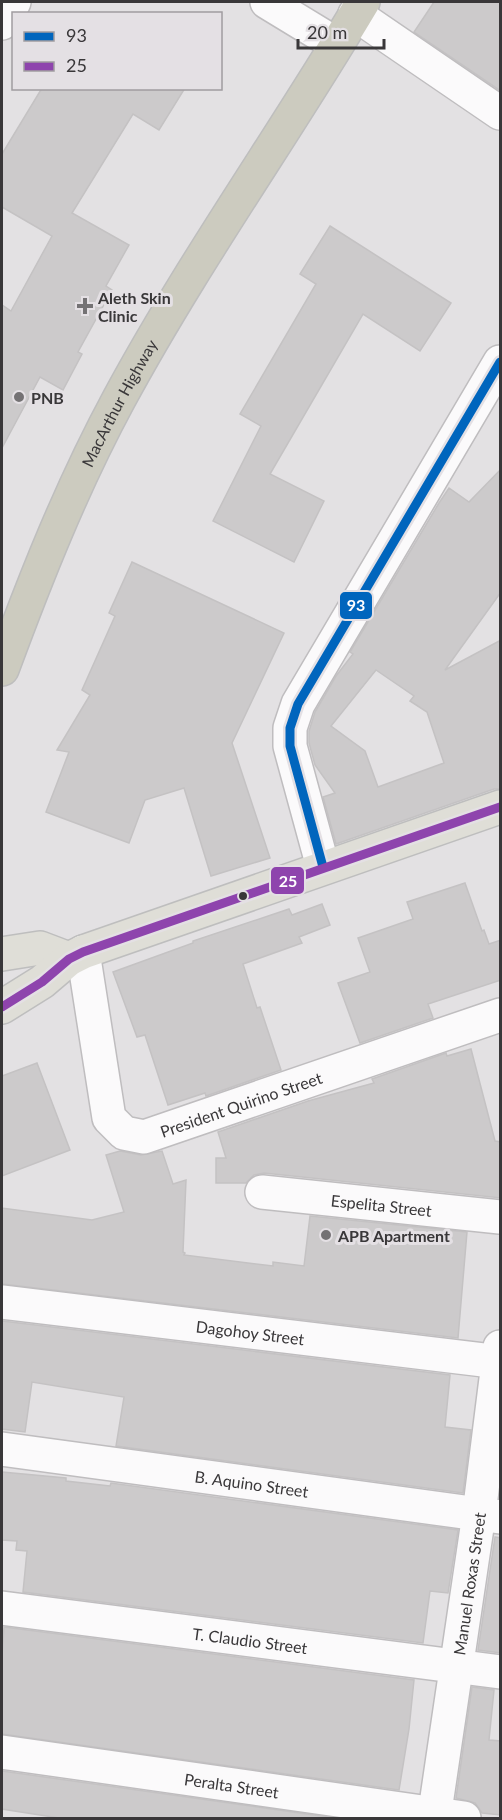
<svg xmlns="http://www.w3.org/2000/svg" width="502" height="1820" font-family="Lato,sans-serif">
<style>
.building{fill:#cccacb;stroke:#c4c2c3;stroke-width:1.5;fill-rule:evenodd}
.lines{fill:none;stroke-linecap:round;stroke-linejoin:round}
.minor-casing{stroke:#bfbdbf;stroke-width:36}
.major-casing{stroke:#bebebe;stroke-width:36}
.highway-casing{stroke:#bebebe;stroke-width:36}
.minor{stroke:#fbfafb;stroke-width:33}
.major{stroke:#dfded7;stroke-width:33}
.highway{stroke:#cccbbf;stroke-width:33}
.bus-1-casing{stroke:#e4e0e4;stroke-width:14}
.bus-2-casing{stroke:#e4e0e4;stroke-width:14}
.bus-1{stroke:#0065bd;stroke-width:9}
.bus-2{stroke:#8e44ad;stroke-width:9}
.poi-dot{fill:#747274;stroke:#e4e0e4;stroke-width:2}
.bus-dot{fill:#393739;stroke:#e4e0e4;stroke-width:2}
.labels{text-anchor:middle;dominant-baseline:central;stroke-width:6;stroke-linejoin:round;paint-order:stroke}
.poi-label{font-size:16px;font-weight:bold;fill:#393739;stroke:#e4e0e4;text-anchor:start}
.street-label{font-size:16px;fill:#393739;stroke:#e4e0e4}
.line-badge{stroke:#e4e0e4;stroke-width:2}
.badge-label{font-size:16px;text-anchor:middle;font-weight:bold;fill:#fff}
</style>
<rect width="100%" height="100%" fill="#e3e1e3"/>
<!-- building -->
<g class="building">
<path d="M 434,2 L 501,2 L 501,91 L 414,32 Z"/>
<path d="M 42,88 L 185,88 L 159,130 L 133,114 L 72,213 L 129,245 L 106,286 L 112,290 L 78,352 L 82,354 L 63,390 L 40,377 L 2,448 L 2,305 L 11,311 L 52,236 L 2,207 L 2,154 Z"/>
<path d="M 330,226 L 451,303 L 420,351 L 363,314 L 270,474 L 324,501 L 294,562 L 213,521 L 261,426 L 240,414 L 316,284 L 300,274 Z"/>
<path d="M 501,469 L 501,592 L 445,670 L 501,640 L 501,789 L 494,789 L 336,844 L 323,797 L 335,793 L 315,765 L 309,743 L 309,731 L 315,712 L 336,676 L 353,654 L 350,652 L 439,503 L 449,488 L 469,502 ZM 376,670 L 414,696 L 410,701 L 427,712 L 444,763 L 378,787 L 365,751 L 331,726 Z"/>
<path d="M 132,562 L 284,633 L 232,743 L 270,858 L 211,876 L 184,788 L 145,800 L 129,843 L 46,812 L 69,752 L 57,750 L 90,695 L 82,690 L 115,616 L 109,613 Z"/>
<path d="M 465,883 L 482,931 L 484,930 L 489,944 L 501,940 L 501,980 L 428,1004 L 433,1018 L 360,1043 L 338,983 L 370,972 L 358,938 L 413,919 L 407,902 Z"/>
<path d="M 322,904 L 330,925 L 299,937 L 302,943 L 243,964 L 257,1008 L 260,1007 L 281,1070 L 206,1096 L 205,1093 L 168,1105 L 145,1035 L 137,1037 L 113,972 L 193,943 L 193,941 L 289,909 L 292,915 Z"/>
<path d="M 471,1049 L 495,1141 L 501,1142 L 501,1198 L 264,1173 L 254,1175 L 246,1183 L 216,1183 L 216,1158 L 226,1158 L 218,1132 L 308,1101 L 374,1083 L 372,1079 L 446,1053 L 447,1056 Z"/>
<path d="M 37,1063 L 70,1150 L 2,1176 L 2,1076 Z"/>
<path d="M 120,1151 L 141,1155 L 162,1151 L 173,1184 L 186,1180 L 183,1252 L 185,1253 L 184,1255 L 273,1266 L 273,1262 L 304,1266 L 310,1216 L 467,1232 L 458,1338 L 2,1284 L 2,1208 L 92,1220 L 124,1212 L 106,1155 Z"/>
<path d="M 2,1321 L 450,1375 L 445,1427 L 471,1430 L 463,1493 L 116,1446 L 124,1397 L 32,1382 L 25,1432 L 2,1429 Z"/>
<path d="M 2,1472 L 66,1478 L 66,1481 L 110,1486 L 111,1483 L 458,1530 L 448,1593 L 430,1591 L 423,1643 L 23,1592 L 27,1551 L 16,1550 L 17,1541 L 2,1540 Z"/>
<path d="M 495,1537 L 501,1538 L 501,1653 L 478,1650 Z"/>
<path d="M 4,1627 L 414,1680 L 409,1729 L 399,1790 L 2,1734 L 2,1655 Z"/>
<path d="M 472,1687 L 494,1690 L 489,1740 L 501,1741 L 501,1815 L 482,1813 L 475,1803 L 456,1798 Z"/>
<path d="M 2,1771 L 335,1818 L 59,1818 L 2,1809 Z"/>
</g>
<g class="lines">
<!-- minor casing -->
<g class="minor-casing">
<g id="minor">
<path d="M 267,2 L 336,44"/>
<path d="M 355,14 L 500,113"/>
<path d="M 2,23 L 14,2"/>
<path d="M 323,867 L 290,746 L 290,728 L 298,704 L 500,362"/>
<path id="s1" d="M 83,952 L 109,1118 L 124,1133 L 144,1137 L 500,1015"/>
<path id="s2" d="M 262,1192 L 500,1217"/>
<path id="s3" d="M 2,1302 L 500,1362"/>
<path id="s4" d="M 2,1449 L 500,1517"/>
<path id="s5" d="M 2,1608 L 500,1672"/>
<path id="s6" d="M 2,1752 L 464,1818"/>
<path id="s7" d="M 434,1818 L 479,1514 L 500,1347"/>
</g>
</g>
<!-- major casing -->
<g class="major-casing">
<g id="major">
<path d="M 2,954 L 40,948 L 69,959"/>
<path d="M 2,1007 L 42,982 L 69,959 L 83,952 L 500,807"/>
</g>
</g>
<!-- highway casing -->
<g class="highway-casing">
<g id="highway">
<path id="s8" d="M 2,669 C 36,577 72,486 119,399 C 193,262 284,135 363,2"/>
</g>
</g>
<!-- minor -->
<use href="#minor" class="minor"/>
<!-- major -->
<use href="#major" class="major"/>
<!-- highway -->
<use href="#highway" class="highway"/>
<!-- bus-1 casing -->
<g class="bus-1-casing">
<path id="bus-1" d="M 323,867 L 290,746 L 290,728 L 298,704 L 500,362"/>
</g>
<!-- bus-2 casing -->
<g class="bus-2-casing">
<path id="bus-2" d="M 2,1007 L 42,982 L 69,959 L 83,952 L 500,807"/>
</g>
<!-- bus-1 -->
<use href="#bus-1" class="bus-1"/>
<!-- bus-2 -->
<use href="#bus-2" class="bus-2"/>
</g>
<!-- markers -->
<g class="poi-dot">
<path d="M82 297h6v6h6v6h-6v6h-6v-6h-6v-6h6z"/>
<circle cx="19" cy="397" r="6"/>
<circle cx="326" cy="1235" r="6"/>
</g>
<circle class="bus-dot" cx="243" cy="896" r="5"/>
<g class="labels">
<!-- poi labels -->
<g class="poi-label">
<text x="98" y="297">Aleth Skin<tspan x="98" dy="18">Clinic</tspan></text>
<text x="31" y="397">PNB</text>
<text x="338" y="1235">APB Apartment</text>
</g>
<!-- street labels -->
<g class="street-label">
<text stroke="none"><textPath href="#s8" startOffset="291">MacArthur Highway</textPath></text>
<text stroke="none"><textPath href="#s1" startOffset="312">President Quirino Street</textPath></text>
<text stroke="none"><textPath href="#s2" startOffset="120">Espelita Street</textPath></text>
<text stroke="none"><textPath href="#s3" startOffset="250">Dagohoy Street</textPath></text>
<text stroke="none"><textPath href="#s4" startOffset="252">B. Aquino Street</textPath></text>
<text stroke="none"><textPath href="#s7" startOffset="237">Manuel Roxas Street</textPath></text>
<text stroke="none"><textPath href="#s5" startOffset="250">T. Claudio Street</textPath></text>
<text stroke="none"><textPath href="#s6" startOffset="232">Peralta Street</textPath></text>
</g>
</g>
<g class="line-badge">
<rect x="339" y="591" width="34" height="29" rx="6" fill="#0065bd"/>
<rect x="270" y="866" width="35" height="29" rx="6" fill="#8e44ad"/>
</g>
<g class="badge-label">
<text x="356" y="611">93</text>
<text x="288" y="887">25</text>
</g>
<!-- border -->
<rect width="502" height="1820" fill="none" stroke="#393739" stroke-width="6"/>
<!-- legend -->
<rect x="12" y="12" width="210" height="78" fill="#e4e0e4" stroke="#a09ca0" stroke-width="1.5"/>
<rect x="24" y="32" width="30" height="9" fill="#0065bd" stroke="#a09ca0" stroke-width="1.5"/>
<text x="66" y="42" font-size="18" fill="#393739">93</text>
<rect x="24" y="62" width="30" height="9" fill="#8e44ad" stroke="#a09ca0" stroke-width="1.5"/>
<text x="66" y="72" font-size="18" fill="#393739">25</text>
<!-- scale -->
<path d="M298 39v9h86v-9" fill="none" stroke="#393739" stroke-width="3"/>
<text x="307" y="39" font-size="18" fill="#393739" stroke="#e4e0e4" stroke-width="4.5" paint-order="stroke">20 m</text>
</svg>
